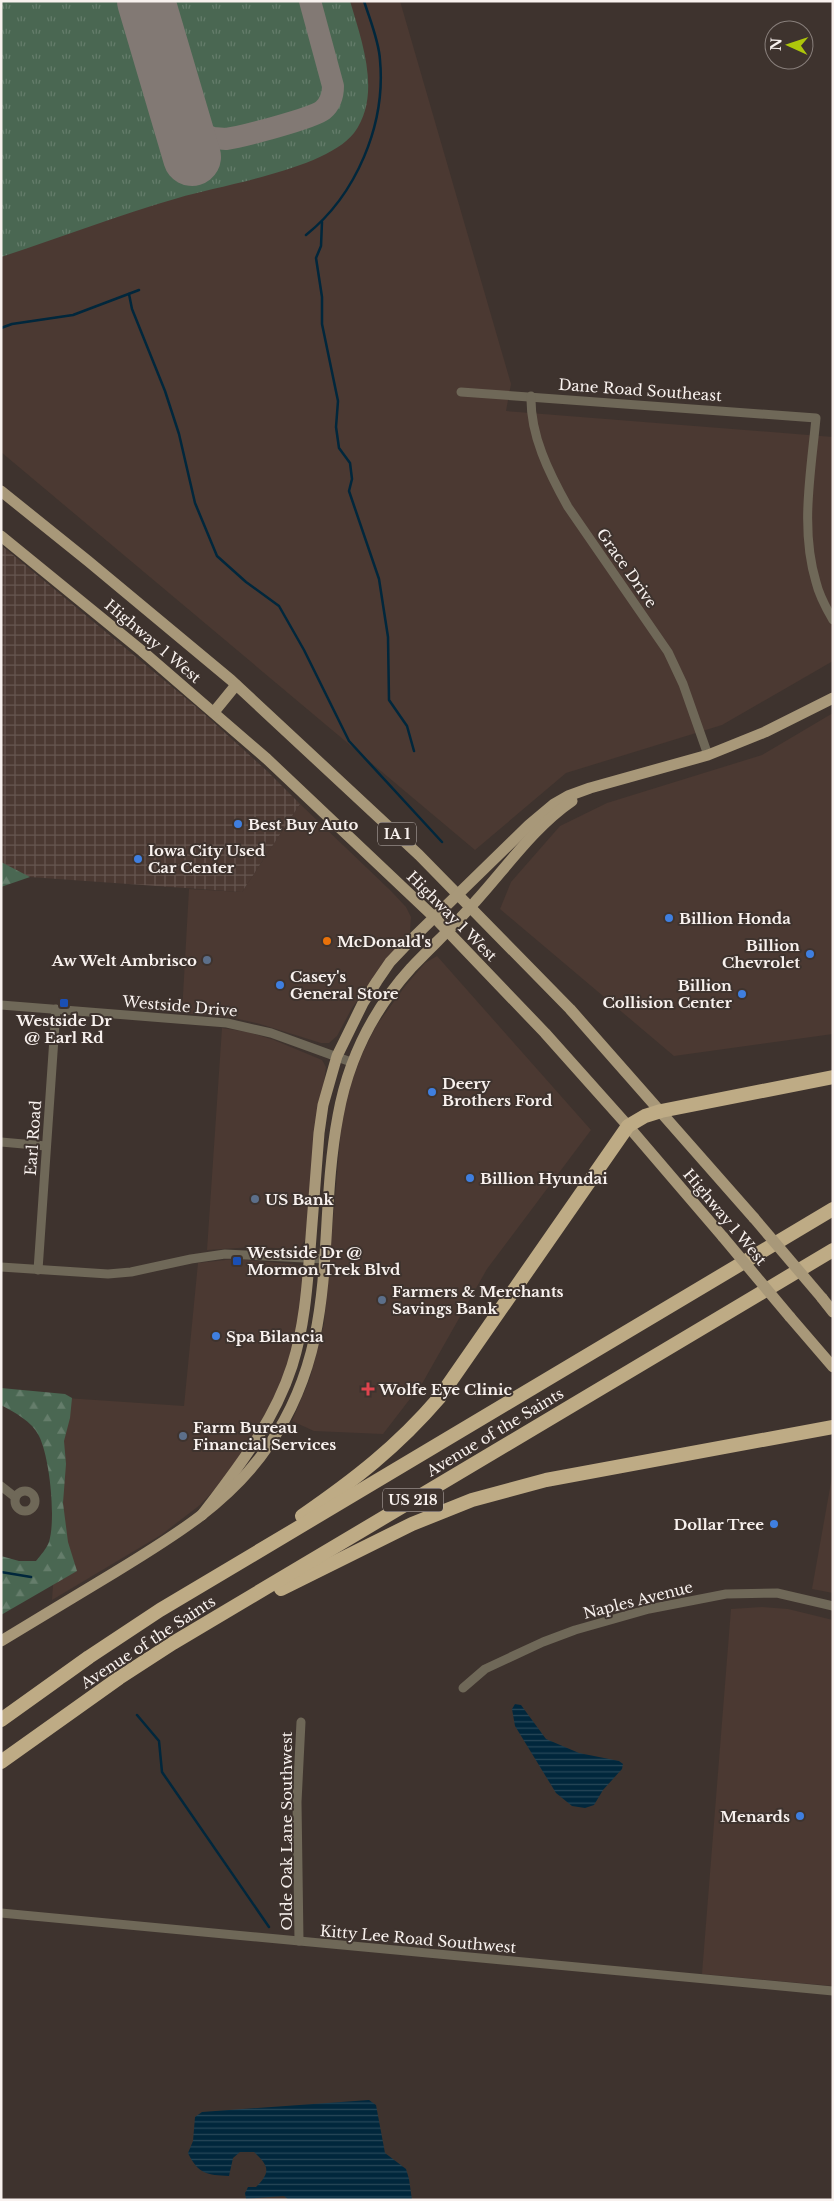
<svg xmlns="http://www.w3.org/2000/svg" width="834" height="2201" font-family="'Libre Baskerville',serif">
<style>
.built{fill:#4b3932}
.industrial{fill:url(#industrial-grid)}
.grass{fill:url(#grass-tufts)}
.forest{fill:url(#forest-firs)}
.water{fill:url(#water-rules)}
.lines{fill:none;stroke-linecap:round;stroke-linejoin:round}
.stream{stroke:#01273c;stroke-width:2.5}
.taxiway{stroke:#827974;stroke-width:22}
.runway{stroke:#827974;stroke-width:58}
.minor{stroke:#6f6858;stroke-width:9}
.major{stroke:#a89879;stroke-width:11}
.highway{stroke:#beab85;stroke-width:14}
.major-bridge{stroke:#a89879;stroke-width:11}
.shop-dot{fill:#3f7fe0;stroke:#3e332e;stroke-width:2}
.food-dot{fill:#e8710a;stroke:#3e332e;stroke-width:2}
.service-dot{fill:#5c6f8a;stroke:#3e332e;stroke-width:2}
.transit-dot{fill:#1a4fb4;stroke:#3e332e;stroke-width:2}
.health-dot{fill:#e0444e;stroke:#3e332e;stroke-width:2}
.labels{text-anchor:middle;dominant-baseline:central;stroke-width:4;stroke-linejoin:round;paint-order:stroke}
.shield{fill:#3e332e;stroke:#c0b8b4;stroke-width:1}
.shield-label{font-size:14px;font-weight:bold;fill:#f8f1ee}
.street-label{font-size:15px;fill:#f8f1ee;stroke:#3e332e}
.poi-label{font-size:15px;font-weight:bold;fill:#f8f1ee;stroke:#3e332e;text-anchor:start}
</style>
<defs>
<pattern id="industrial-grid" width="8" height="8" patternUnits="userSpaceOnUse" patternTransform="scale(1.25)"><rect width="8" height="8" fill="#4b3932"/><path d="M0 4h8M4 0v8" fill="none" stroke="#665650"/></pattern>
<pattern id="grass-tufts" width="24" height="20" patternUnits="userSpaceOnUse" patternTransform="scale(1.25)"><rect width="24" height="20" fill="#4a6752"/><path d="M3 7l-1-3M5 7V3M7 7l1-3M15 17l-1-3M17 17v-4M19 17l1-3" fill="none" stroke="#657d6b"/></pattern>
<pattern id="forest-firs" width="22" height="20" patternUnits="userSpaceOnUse" patternTransform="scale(1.25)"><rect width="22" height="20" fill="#4a6752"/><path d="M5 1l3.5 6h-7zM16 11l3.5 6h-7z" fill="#657d6b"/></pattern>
<pattern id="water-rules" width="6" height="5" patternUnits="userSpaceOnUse" patternTransform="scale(1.25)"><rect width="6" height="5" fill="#01273c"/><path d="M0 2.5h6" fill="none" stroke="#274758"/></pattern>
</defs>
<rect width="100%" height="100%" fill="#3e332e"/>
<!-- built -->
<g class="built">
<path d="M 1,1 L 400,1 L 511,384 L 506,411 L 833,437 L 833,661 L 722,725 L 566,773 L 475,850 L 1,452 Z"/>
<path d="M 833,713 L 833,1034 L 674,1056 L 500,909 L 511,882 L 560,826 L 607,803 L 762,755 Z"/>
<path d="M 300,804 L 391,891 L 406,907 L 411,917 L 410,932 L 352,1008 L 337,1036 L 329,1043 L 321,1043 L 260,1024 L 234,1018 L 182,1013 L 189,889 L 242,892 Z"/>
<path d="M 437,956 L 591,1130 L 487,1269 L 423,1382 L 383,1434 L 314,1431 L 292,1421 L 310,1378 L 324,1324 L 342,1117 L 352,1080 L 363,1052 L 376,1026 L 406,985 L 425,963 Z"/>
<path d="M 222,1028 L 248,1032 L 274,1040 L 322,1060 L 326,1067 L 305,1240 L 300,1248 L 295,1249 L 253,1247 L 207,1250 Z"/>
<path d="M 235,1259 L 292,1264 L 298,1266 L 304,1276 L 299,1319 L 285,1374 L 262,1425 L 227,1477 L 200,1505 L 161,1535 L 52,1600 L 66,1398 L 184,1406 L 198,1263 Z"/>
<path d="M 833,1471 L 833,1593 L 812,1589 Z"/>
<path d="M 762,1607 L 788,1609 L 833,1620 L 833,1986 L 702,1974 L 731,1609 Z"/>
</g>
<!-- industrial -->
<path class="industrial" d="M 1,545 L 200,710 L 267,771 L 300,804 L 242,892 L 1,875 Z"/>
<!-- grass -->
<g class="grass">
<path d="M 1,1 L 126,1 L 173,163 L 314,122 C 350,107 340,79 331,50 C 326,34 322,17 317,1 L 350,1 C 362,42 382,95 354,133 C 326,169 222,185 178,198 C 118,215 60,238 1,257 Z"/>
<path d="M 167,1 L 303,1 C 309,22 328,75 322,93 C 321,98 317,102 313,105 C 299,112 237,134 223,132 C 210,129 204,122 199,110 Z"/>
</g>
<!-- forest -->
<g class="forest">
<path d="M 1,862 L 30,877 L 1,887 Z"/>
<path d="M 1,1388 L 65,1394 L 72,1398 L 70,1418 L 64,1441 L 66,1464 L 63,1503 L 68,1542 L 77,1571 L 1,1615 L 1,1556 L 19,1561 L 36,1561 C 40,1556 47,1548 49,1542 C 56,1519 50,1458 39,1436 C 32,1421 15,1413 1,1405 Z"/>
</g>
<!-- water -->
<g class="water">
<path d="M 515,1704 L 521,1705 L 546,1739 L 579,1753 L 619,1761 L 623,1764 L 622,1769 L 603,1790 L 594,1805 L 585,1808 L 572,1806 L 556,1793 L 515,1726 L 512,1709 Z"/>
<path d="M 369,2100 L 376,2105 L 385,2153 L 406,2169 L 409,2179 L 412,2200 L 289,2200 L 284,2196 L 246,2199 L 245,2193 L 248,2187 L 256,2187 C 271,2172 269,2166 254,2152 L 240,2152 L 233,2158 L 229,2176 C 207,2175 198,2174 188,2153 L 193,2141 L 195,2117 L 202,2112 Z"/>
</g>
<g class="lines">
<!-- stream -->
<g class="stream">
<path d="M 322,222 L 321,246 L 316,258 L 322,297 L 322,324 L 338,401 L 336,427 L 339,448 L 350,463 L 352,479 L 349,491 L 379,579 L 388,637 L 389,700 L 407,726 L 414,751"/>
<path d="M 306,235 C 356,195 386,125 380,60 C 379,41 370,20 364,1"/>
<path d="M 129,294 L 132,309 L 165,391 L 179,434 L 195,503 L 217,556 L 246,582 L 279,606 L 304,650 L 349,741 L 442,842"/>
<path d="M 1,328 L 12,324 L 73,315 L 139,290"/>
<path d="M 1,1572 L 31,1577"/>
<path d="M 137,1715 L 159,1741 L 162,1772 L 269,1927"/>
</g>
<!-- taxiway -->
<path class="taxiway" d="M 183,128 L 213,138 L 226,139 C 242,137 313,118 323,110 C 330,104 333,95 333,86 L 310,1"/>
<!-- runway -->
<path class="runway" d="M 146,1 L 192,157"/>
<!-- minor -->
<g class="minor">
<path d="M 461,392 L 816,418 C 811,472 800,529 816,582 C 819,595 826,608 833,620"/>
<path d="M 531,396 C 530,435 549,473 568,507 L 668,652 L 683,684 L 708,755"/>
<path d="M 1,1005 L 227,1023 L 271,1033 L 351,1062"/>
<path d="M 1,1142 L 46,1146"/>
<path d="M 1,1267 L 108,1274 L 131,1272 L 191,1259 L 225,1254 L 325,1259"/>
<path d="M 38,1270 L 56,1009"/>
<path d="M 1,1486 L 15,1497"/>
<circle cx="25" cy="1501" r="10"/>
<path d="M 463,1688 L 485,1669 L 543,1642 L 575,1630 L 649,1609 L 726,1594 L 777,1593 L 833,1606"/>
<path d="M 1,1913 L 833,1991"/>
<path d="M 299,1941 L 297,1802 L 301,1722"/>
</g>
<!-- major -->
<g class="major">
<path d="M 1,491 L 88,561 L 231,680 L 419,855 L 570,1009 L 754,1218"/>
<path d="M 1,536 L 142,651 L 267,759 L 434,917 L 545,1033 L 628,1126 L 723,1237"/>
<path d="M 214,712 L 236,685"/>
<path d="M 822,1298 L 833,1312"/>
<path d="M 790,1317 L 833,1367"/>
<path d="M 202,1515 C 237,1469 274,1422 292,1366 C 304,1328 307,1290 310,1250 C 313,1211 316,1172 319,1133 L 323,1105 L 337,1056 L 363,1003 L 377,981 L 390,962 L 409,942 L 529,825 L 554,804 L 568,796 L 590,788 L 708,755 L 765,732 L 833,698"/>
<path d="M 1,1641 C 38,1619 75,1596 112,1574 C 171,1538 230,1503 269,1445 C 342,1339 316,1233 338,1116 C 348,1060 373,1010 411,968 C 432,946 455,925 475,902 C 506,868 534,827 572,801"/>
</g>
<!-- highway -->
<g class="highway">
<path d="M 302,1516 C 354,1480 397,1447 439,1398 L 628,1126 L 645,1116 L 661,1111 L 833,1077"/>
<path d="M 281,1589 L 412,1524 L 472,1500 L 546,1480 L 833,1427"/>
<path d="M 1,1720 L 89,1657 L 160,1610 L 833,1209"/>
<path d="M 1,1762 L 119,1678 L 173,1643 L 833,1250"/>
</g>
<!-- major-bridge -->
<g class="major-bridge">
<path d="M 754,1218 L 822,1298"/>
<path d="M 723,1237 L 790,1317"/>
</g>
</g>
<!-- markers -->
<g class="shop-dot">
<circle cx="238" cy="824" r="5"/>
<circle cx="138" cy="859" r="5"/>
<circle cx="669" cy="918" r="5"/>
<circle cx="810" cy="954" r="5"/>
<circle cx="280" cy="985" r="5"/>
<circle cx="742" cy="994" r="5"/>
<circle cx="432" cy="1092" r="5"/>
<circle cx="470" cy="1178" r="5"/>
<circle cx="216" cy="1336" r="5"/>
<circle cx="774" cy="1524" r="5"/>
<circle cx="800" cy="1816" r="5"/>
</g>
<circle class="food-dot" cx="327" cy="941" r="5"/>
<g class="service-dot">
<circle cx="207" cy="960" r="5"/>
<circle cx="255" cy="1199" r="5"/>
<circle cx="382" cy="1300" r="5"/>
<circle cx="183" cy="1436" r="5"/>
</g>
<g class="transit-dot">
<rect x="59" y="998" width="10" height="10" rx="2.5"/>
<rect x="232" y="1256" width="10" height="10" rx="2.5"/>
</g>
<path class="health-dot" d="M365.5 1381.5h5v5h5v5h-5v5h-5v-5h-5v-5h5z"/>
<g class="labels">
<!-- shield labels -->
<g class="shield">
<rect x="378" y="822.5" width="38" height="23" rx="4"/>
<rect x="383" y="1488.5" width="60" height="23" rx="4"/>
</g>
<g class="shield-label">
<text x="397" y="834">IA 1</text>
<text x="413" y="1500">US 218</text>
</g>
<!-- street labels -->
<g class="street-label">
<text transform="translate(640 390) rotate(4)">Dane Road Southeast</text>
<text transform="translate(627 568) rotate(55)">Grace Drive</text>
<text transform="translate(153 641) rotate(40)">Highway 1 West</text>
<text transform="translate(452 916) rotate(45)">Highway 1 West</text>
<text transform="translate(180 1006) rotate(5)">Westside Drive</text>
<text transform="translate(33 1138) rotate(-86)">Earl Road</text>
<text transform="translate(725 1217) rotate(50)">Highway 1 West</text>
<text transform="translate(495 1432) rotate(-31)">Avenue of the Saints</text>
<text transform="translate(638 1600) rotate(-14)">Naples Avenue</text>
<text transform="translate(148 1642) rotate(-33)">Avenue of the Saints</text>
<text transform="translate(286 1831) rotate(-90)">Olde Oak Lane Southwest</text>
<text transform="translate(418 1939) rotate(5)">Kitty Lee Road Southwest</text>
</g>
<!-- poi labels -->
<g class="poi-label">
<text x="248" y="824">Best Buy Auto</text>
<text x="148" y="850">Iowa City Used<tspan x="148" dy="17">Car Center</tspan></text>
<text x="679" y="918">Billion Honda</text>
<text x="337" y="941">McDonald's</text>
<text x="800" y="945" text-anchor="end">Billion<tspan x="800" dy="17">Chevrolet</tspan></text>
<text x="197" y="960" text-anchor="end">Aw Welt Ambrisco</text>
<text x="290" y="976">Casey's<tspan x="290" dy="17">General Store</tspan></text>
<text x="732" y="985" text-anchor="end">Billion<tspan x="732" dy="17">Collision Center</tspan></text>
<text x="64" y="1020" text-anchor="middle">Westside Dr<tspan x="64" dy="17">@ Earl Rd</tspan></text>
<text x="442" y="1083">Deery<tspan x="442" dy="17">Brothers Ford</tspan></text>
<text x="480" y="1178">Billion Hyundai</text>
<text x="265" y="1199">US Bank</text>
<text x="247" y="1252">Westside Dr @<tspan x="247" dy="17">Mormon Trek Blvd</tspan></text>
<text x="392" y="1291">Farmers &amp; Merchants<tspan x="392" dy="17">Savings Bank</tspan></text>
<text x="226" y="1336">Spa Bilancia</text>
<text x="379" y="1389">Wolfe Eye Clinic</text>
<text x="193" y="1427">Farm Bureau<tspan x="193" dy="17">Financial Services</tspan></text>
<text x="764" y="1524" text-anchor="end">Dollar Tree</text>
<text x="790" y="1816" text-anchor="end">Menards</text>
</g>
</g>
<!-- border -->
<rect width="834" height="2201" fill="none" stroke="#f8f1ee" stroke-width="5"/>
<!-- north arrow -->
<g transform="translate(789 45) rotate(273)"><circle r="24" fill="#3e332e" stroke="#887f7b"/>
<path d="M0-4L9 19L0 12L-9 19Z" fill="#aec60b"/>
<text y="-8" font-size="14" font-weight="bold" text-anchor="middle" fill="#f8f1ee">N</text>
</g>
</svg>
